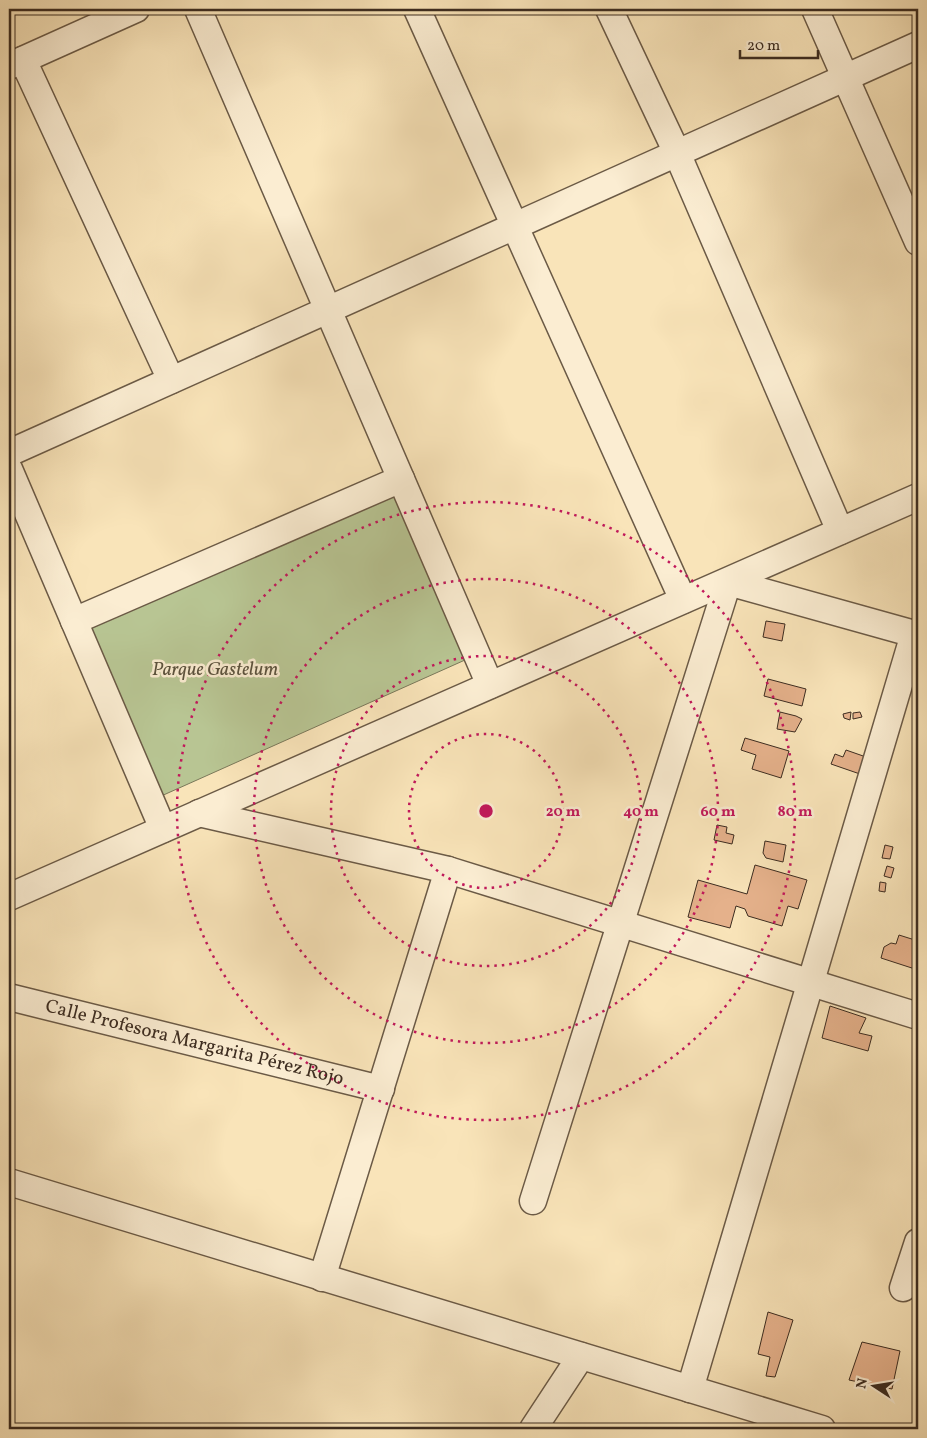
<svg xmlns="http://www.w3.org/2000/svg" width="927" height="1438" font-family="Vollkorn,serif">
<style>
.green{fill:#b8c593;stroke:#7a785a}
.building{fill:#e5b18b;stroke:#3c2c20}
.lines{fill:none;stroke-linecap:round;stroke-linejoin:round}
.street-casing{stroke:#6b5a46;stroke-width:29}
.street{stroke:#fbedd2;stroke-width:26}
.ring{fill:none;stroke:#c2185b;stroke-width:2.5;stroke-dasharray:2.5 5}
.labels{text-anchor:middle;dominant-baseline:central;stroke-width:5;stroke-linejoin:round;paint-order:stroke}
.park-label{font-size:19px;font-style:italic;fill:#5b523d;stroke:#fbedd2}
.street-label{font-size:19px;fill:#3c2c20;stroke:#fbedd2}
.centre{fill:#c2185b;stroke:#fbedd2;stroke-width:2.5}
.ring-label{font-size:15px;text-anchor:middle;font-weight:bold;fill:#c2185b;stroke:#fbedd2;stroke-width:5;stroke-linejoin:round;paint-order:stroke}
</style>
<rect width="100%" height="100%" fill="#f9e4b9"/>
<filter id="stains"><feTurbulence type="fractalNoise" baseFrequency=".004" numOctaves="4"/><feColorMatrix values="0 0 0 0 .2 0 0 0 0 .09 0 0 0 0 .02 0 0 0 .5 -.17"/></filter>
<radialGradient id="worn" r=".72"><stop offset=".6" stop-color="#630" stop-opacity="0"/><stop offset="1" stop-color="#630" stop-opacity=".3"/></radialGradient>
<!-- green -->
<path class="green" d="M 397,492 L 465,660 L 159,797 L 86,625 Z"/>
<!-- building -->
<g class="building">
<path d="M 766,621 L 785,624 L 782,641 L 763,637 Z"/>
<path d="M 768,679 L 806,689 L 802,706 L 764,696 Z"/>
<path d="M 780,712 L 796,716 L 802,719 L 795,732 L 777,729 Z"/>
<path d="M 851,712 L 850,720 L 844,718 L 843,714 Z"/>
<path d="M 860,712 L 862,717 L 853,719 L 853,713 Z"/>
<path d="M 745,738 L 789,751 L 781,778 L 752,769 L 756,755 L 741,750 Z"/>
<path d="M 846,750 L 866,757 L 860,774 L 831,764 L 835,754 L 843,757 Z"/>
<path d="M 717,825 L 727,827 L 726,833 L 734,835 L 732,844 L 714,840 Z"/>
<path d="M 765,841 L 786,845 L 783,862 L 766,858 L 763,853 Z"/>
<path d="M 885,845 L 893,847 L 890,859 L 882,858 Z"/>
<path d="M 755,865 L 807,880 L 798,909 L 788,906 L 782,926 L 748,916 L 745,909 L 736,906 L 730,928 L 688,917 L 698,880 L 747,894 Z"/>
<path d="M 887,866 L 894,868 L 891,878 L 884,876 Z"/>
<path d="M 880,882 L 886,883 L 885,892 L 879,891 Z"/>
<path d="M 899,935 L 918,941 L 918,988 L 913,986 L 918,970 L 881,958 L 884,947 L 891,943 L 896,944 Z"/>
<path d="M 830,1006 L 866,1018 L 859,1033 L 872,1036 L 868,1051 L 822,1038 Z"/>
<path d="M 768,1312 L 793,1320 L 775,1377 L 766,1376 L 770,1357 L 758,1354 Z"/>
<path d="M 862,1342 L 900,1351 L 892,1389 L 849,1380 Z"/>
</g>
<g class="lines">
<!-- street casing -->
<g class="street-casing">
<g id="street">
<path d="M 198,9 L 490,685"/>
<path d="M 417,9 L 683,600"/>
<path d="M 609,9 L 677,153 L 840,531"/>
<path d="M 815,9 L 918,242"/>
<path d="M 23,60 L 171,380"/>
<path d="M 9,66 L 136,9"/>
<path d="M 9,453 L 918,45"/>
<path d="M 9,469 L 163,829"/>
<path d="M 720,585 L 728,582 L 918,635"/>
<path d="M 74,621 L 401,479"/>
<path d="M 199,813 L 448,870 L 918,1016"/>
<path d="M 9,897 L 918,497"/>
<path id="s1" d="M 9,997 L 381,1089"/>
<path d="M 9,1182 L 822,1429"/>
<path d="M 533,1201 L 728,582"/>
<path d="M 322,1278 L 448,870"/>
<path d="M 903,1288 L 918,1242"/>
<path d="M 690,1389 L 914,634"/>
<path d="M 533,1429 L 581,1356"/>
</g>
</g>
<!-- street -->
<use href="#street" class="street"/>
</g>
<!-- distance rings -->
<g class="ring">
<circle cx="486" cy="811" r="77"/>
<circle cx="486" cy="811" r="155"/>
<circle cx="486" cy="811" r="232"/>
<circle cx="486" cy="811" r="309"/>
</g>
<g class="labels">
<!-- park labels -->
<g class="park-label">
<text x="215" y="670">Parque Gastelum</text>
</g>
<!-- street labels -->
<g class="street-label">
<text stroke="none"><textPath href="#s1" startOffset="191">Calle Profesora Margarita Pérez Rojo</textPath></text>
</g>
</g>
<circle cx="486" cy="811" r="8" class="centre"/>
<g class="ring-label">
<text x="563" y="816">20 m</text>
<text x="641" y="816">40 m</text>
<text x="718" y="816">60 m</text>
<text x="795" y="816">80 m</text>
</g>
<!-- margin -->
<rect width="927" height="1438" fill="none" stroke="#f9e4b9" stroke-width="30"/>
<rect x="10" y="10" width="907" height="1418" fill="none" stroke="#3c2c20" stroke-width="2.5"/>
<rect x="15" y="15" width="897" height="1408" fill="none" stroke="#3c2c20"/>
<!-- north arrow -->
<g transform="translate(874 1386) rotate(282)" stroke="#fbedd2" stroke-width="4" paint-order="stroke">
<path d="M0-4L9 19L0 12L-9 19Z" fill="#3c2c20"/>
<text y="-8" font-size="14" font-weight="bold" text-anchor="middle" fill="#3c2c20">N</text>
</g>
<!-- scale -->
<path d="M740 50v8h78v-8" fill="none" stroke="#3c2c20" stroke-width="2.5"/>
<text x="747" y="50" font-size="15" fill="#3c2c20" stroke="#fbedd2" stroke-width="4" paint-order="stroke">20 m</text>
<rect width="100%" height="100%" filter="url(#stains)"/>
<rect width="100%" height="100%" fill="url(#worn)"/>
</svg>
